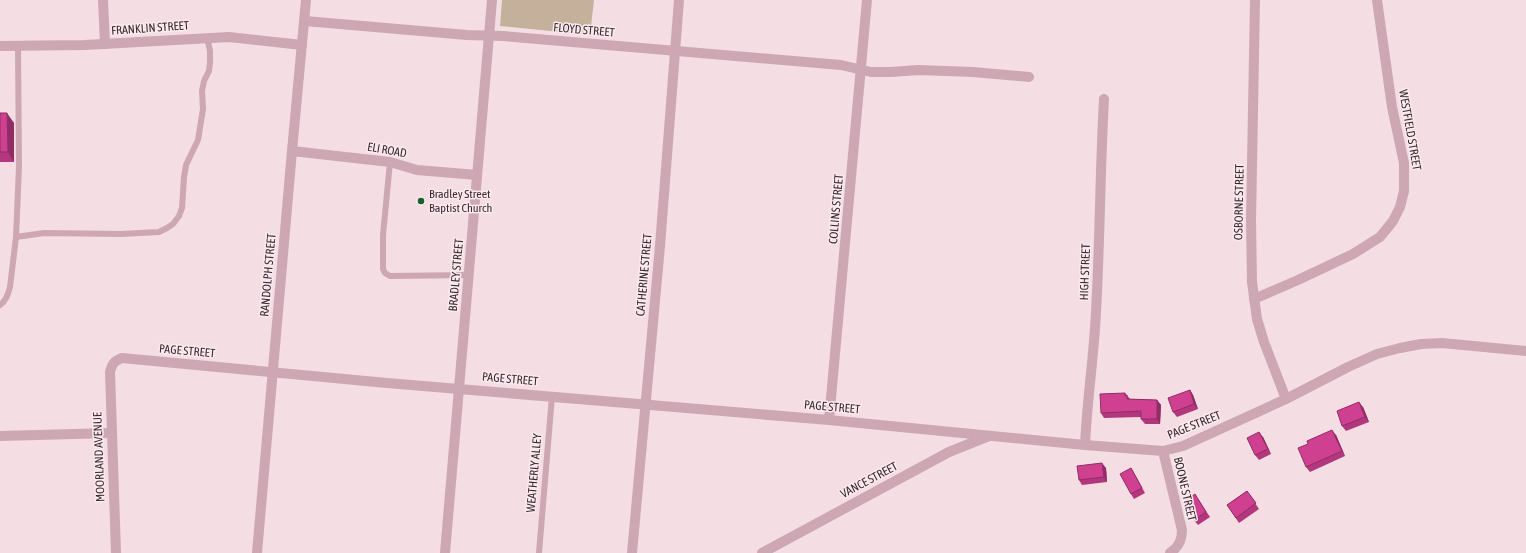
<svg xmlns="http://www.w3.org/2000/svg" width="1526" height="553" font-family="'Asap Condensed',sans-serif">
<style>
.green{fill:#c5b19b}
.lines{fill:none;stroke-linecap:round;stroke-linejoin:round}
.service{stroke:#cda7b4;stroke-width:6}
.minor{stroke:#cda7b4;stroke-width:10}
.tertiary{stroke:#cda7b4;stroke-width:10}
.wall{fill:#b2377c}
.shaded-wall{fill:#912d65}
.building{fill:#cf4090;stroke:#912d65}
.poi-dot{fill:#1a5e2c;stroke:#fbeaee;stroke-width:1.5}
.labels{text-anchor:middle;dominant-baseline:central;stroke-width:3;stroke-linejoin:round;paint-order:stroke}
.street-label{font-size:12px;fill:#392831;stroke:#fbeaee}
.poi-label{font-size:12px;fill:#392831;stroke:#fbeaee;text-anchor:start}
</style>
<rect width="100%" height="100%" fill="#f4dde3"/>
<!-- green -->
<path class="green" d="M 502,0 L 594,0 L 590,35 L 500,26 Z"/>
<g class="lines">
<!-- service -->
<g class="service">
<path d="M 390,162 L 383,235 L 383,269 L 385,273 L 390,276 L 469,275"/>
<path d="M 16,237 L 44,233 L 121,234 L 159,232 L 167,228 L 173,224 L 179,216 L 182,208 L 184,177 L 186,165 L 198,140 L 203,109 L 202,91 L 204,81 L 209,71 L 210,63 L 210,51 L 207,37"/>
<path d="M 0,305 C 6,301 8,294 10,287 L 16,237 L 19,167 L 18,46"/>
<path d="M 539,553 L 552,396"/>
</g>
<!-- minor -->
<g class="minor">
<path d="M 103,0 L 105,44"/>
<path d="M 1255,0 L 1251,220 L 1252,282 L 1257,319 L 1264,342 L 1286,399"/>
<path d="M 305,21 L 467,35 L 503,36 L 841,65 L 871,72 L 891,72 L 918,70 L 973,72 L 1029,77"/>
<path d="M 0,46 L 85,45 L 229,37 L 302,45"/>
<path d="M 292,151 L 390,162 L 417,170 L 477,175"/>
<path d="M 1254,299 L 1298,280 L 1353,254 L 1380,237 L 1393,221 L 1400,207 L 1404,191 L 1404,163 L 1392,107 L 1377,0"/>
<path d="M 829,420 L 867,0"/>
<path d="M 0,436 L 111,433"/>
<path d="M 1085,445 C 1087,400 1094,356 1096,312 C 1100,241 1100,170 1104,99"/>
<path d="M 1163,451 L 1182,530 C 1182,540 1179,547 1170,553"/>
<path d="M 116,553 L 110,372 C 112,364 114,361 122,358 L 387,383 L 829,420 L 1085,445 L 1163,451 L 1183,446 L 1286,399 L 1348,367 L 1377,354 L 1400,348 L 1421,344 L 1442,343 L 1526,351"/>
<path d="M 445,553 L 492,0"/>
<path d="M 632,553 L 660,246 L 679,0"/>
<path d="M 762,553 L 949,452 L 989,436"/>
</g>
<!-- tertiary -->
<path class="tertiary" d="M 257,553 L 292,151 L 306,0"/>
</g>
<!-- wall -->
<g class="wall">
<path d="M 0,113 L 14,123 L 14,162 L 0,162 Z"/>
<path d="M 1190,390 L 1193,395 L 1198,409 L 1177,417 L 1173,412 Z"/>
<path d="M 1125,393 L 1130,399 L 1157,400 L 1161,405 L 1160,424 L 1145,424 L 1141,419 L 1141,417 L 1104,418 L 1101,413 Z"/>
<path d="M 1363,407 L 1369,422 L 1346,431 L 1342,426 Z"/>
<path d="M 1336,435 L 1345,456 L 1310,472 L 1306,467 L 1308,444 Z"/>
<path d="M 1263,437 L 1271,454 L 1259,460 L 1255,455 Z"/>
<path d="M 1106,468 L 1107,482 L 1082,485 L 1079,480 Z"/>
<path d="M 1131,468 L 1134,473 L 1145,493 L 1134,499 L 1131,494 Z"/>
<path d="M 1247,491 L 1259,509 L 1239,523 L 1227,505 Z"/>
<path d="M 1198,499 L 1210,517 L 1198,525 L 1194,520 Z"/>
</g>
<!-- shaded-wall -->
<g class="shaded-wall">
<path d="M 7,113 L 14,123 L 14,162 L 8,152 Z"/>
<path d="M 1190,390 L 1193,395 L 1198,409 L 1194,404 Z"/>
<path d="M 1157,400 L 1161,405 L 1160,424 L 1157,419 Z"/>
<path d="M 1359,402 L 1363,407 L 1369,422 L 1365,417 Z"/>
<path d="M 1332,430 L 1336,435 L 1345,456 L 1342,451 Z"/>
<path d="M 1259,432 L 1263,437 L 1271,454 L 1268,449 Z"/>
<path d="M 1102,463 L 1106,468 L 1107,482 L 1104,477 Z"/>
</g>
<!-- building -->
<g class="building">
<path d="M 0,113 L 7,113 L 8,152 L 0,152 Z"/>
<path d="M 1190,390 L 1194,404 L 1173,412 L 1168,398 Z"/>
<path d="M 1125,393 L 1125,396 L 1127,395 L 1127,399 L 1157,400 L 1157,419 L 1141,419 L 1141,411 L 1101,413 L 1100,394 Z"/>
<path d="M 1359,402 L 1365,417 L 1342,426 L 1337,411 Z"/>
<path d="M 1332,430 L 1342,451 L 1306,467 L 1298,448 L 1308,444 L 1307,441 Z"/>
<path d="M 1259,432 L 1268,449 L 1255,455 L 1247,438 Z"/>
<path d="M 1102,463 L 1104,477 L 1079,480 L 1077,466 Z"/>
<path d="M 1131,468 L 1142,488 L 1131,494 L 1120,474 Z"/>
<path d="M 1247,491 L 1256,503 L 1236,518 L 1227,505 Z"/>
<path d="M 1195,494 L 1206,512 L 1194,520 L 1183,502 Z"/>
</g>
<!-- markers -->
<circle class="poi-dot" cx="421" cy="201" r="4"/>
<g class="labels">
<!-- street labels -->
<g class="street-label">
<text transform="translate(150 28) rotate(-4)">FRANKLIN STREET</text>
<text transform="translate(584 30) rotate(5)">FLOYD STREET</text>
<text transform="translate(1410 130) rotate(80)">WESTFIELD STREET</text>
<text transform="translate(387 150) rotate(10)">ELI ROAD</text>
<text transform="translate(1239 202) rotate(-89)">OSBORNE STREET</text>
<text transform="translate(836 209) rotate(-85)">COLLINS STREET</text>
<text transform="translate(1085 272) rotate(-88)">HIGH STREET</text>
<text transform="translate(268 275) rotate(-85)">RANDOLPH STREET</text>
<text transform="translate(456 275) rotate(-85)">BRADLEY STREET</text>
<text transform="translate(644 275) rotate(-85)">CATHERINE STREET</text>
<text transform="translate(187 351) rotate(5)">PAGE STREET</text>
<text transform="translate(510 379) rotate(5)">PAGE STREET</text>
<text transform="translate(832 407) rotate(5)">PAGE STREET</text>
<text transform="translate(1194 425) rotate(-22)">PAGE STREET</text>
<text transform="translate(99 457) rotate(-92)">MOORLAND AVENUE</text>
<text transform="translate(534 473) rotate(-85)">WEATHERLY ALLEY</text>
<text transform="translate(869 480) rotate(-28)">VANCE STREET</text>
<text transform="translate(1185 489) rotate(77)">BOONE STREET</text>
</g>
<!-- poi labels -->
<g class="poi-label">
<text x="429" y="194">Bradley Street<tspan x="429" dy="14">Baptist Church</tspan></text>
</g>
</g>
</svg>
